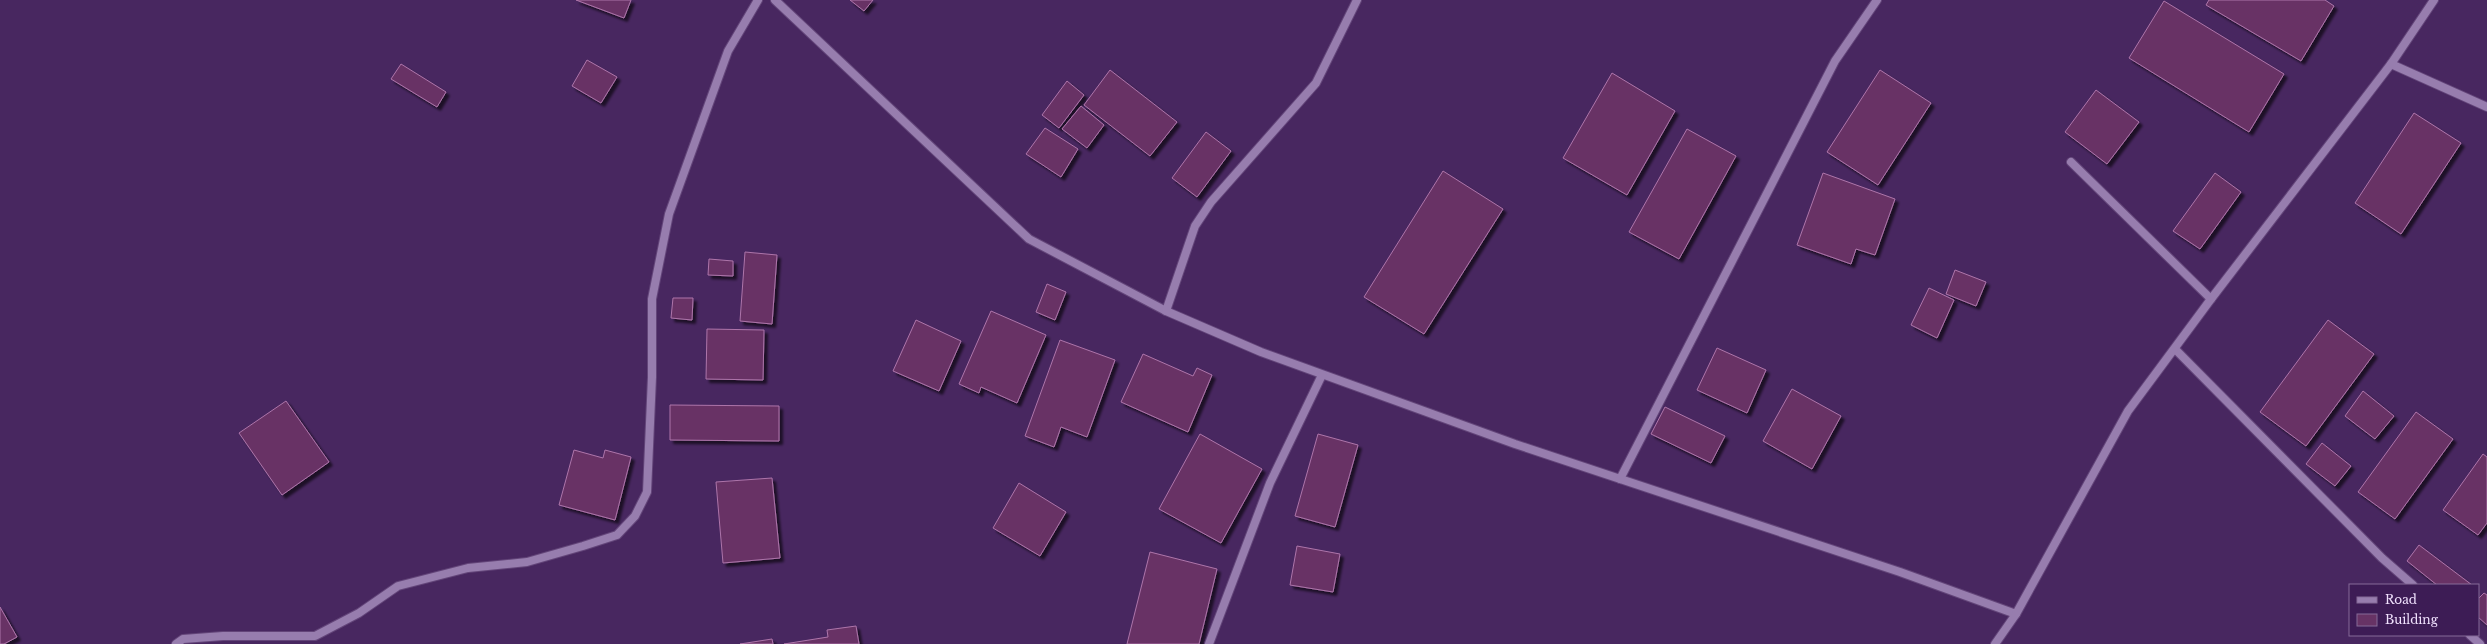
<svg xmlns="http://www.w3.org/2000/svg" width="2487" height="644" font-family="'Libre Baskerville',serif">
<style>
.building{fill:#673365;stroke:#ae75aa;filter:url(#shadow)}
.lines{fill:none;stroke-linecap:round;stroke-linejoin:round}
.minor-casing{stroke:#634579;stroke-width:10}
.minor{stroke:#977dae;stroke-width:8}
</style>
<defs>
<filter id="shadow"><feDropShadow dx="3.5" dy="3.5" stdDeviation="1" flood-color="#0009"/></filter>
</defs>
<rect width="100%" height="100%" fill="#482760"/>
<!-- building -->
<g class="building">
<path d="M 576,0 L 631,0 L 624,18 Z"/>
<path d="M 850,0 L 873,0 L 864,11 Z"/>
<path d="M 2209,0 L 2325,0 L 2334,6 L 2301,61 L 2206,5 Z"/>
<path d="M 2164,1 L 2284,74 L 2249,132 L 2129,58 Z"/>
<path d="M 587,60 L 617,77 L 601,103 L 572,86 Z"/>
<path d="M 401,64 L 446,92 L 437,107 L 391,79 Z"/>
<path d="M 1110,70 L 1177,122 L 1150,156 L 1084,105 Z"/>
<path d="M 1880,70 L 1931,103 L 1878,185 L 1827,152 Z"/>
<path d="M 1612,73 L 1675,111 L 1627,195 L 1563,158 Z"/>
<path d="M 1067,81 L 1084,95 L 1059,128 L 1042,115 Z"/>
<path d="M 2096,90 L 2139,122 L 2107,164 L 2065,132 Z"/>
<path d="M 1081,106 L 1104,125 L 1087,148 L 1062,129 Z"/>
<path d="M 2414,113 L 2461,143 L 2401,234 L 2355,203 Z"/>
<path d="M 1045,128 L 1078,149 L 1061,177 L 1026,154 Z"/>
<path d="M 1687,129 L 1736,156 L 1679,259 L 1629,232 Z"/>
<path d="M 1206,132 L 1231,151 L 1197,197 L 1172,178 Z"/>
<path d="M 1443,171 L 1503,209 L 1424,334 L 1364,297 Z"/>
<path d="M 1823,173 L 1895,199 L 1875,255 L 1856,249 L 1851,264 L 1797,245 Z"/>
<path d="M 2215,173 L 2241,192 L 2200,249 L 2173,231 Z"/>
<path d="M 745,252 L 777,255 L 772,324 L 740,321 Z"/>
<path d="M 709,259 L 733,261 L 733,276 L 708,275 Z"/>
<path d="M 1955,270 L 1986,282 L 1976,306 L 1946,294 Z"/>
<path d="M 1047,284 L 1066,292 L 1055,320 L 1036,312 Z"/>
<path d="M 1929,288 L 1954,300 L 1937,338 L 1911,325 Z"/>
<path d="M 673,298 L 693,298 L 692,320 L 671,318 Z"/>
<path d="M 991,311 L 1046,335 L 1017,403 L 981,387 L 979,393 L 959,384 Z"/>
<path d="M 916,320 L 961,341 L 939,391 L 893,371 Z"/>
<path d="M 2328,320 L 2374,354 L 2306,446 L 2260,412 Z"/>
<path d="M 707,329 L 764,330 L 763,380 L 706,379 Z"/>
<path d="M 1060,340 L 1115,360 L 1087,437 L 1061,427 L 1054,447 L 1025,436 Z"/>
<path d="M 1717,348 L 1766,370 L 1747,413 L 1697,390 Z"/>
<path d="M 1143,354 L 1193,376 L 1197,368 L 1212,375 L 1188,432 L 1121,402 Z"/>
<path d="M 1792,389 L 1841,416 L 1812,469 L 1763,441 Z"/>
<path d="M 2363,391 L 2394,416 L 2375,439 L 2345,416 Z"/>
<path d="M 286,401 L 329,462 L 282,495 L 239,433 Z"/>
<path d="M 670,405 L 779,406 L 779,441 L 670,440 Z"/>
<path d="M 1665,407 L 1725,436 L 1711,463 L 1651,434 Z"/>
<path d="M 2416,412 L 2453,439 L 2395,519 L 2358,492 Z"/>
<path d="M 1200,434 L 1262,469 L 1221,543 L 1159,509 Z"/>
<path d="M 1318,434 L 1358,445 L 1335,527 L 1295,516 Z"/>
<path d="M 2322,443 L 2351,466 L 2335,486 L 2306,464 Z"/>
<path d="M 574,450 L 603,458 L 605,450 L 631,457 L 615,520 L 559,505 Z"/>
<path d="M 2483,454 L 2487,457 L 2487,523 L 2478,535 L 2443,510 Z"/>
<path d="M 772,478 L 780,558 L 723,563 L 716,482 Z"/>
<path d="M 1019,483 L 1066,512 L 1040,556 L 993,528 Z"/>
<path d="M 2419,545 L 2472,585 L 2437,585 L 2407,561 Z"/>
<path d="M 1297,546 L 1340,554 L 1333,592 L 1290,585 Z"/>
<path d="M 1150,552 L 1217,569 L 1199,644 L 1127,644 Z"/>
<path d="M 2484,593 L 2487,595 L 2487,625 L 2478,617 L 2478,599 Z"/>
<path d="M 0,607 L 17,637 L 4,644 L 0,644 Z"/>
<path d="M 856,626 L 859,644 L 784,644 L 828,637 L 827,630 Z"/>
<path d="M 772,639 L 773,644 L 740,644 Z"/>
</g>
<g class="lines">
<!-- minor casing -->
<g class="minor-casing">
<g id="minor">
<path d="M 775,0 L 1029,239 L 1166,311 L 1261,352 L 1515,444 L 1900,572 L 2016,614"/>
<path d="M 2391,64 L 2487,107"/>
<path d="M 2071,162 L 2211,299"/>
<path d="M 1166,311 L 1195,226 L 1211,202 L 1316,83 L 1357,0"/>
<path d="M 2175,349 L 2382,558 L 2413,585"/>
<path d="M 1620,479 L 1835,61 L 1877,0"/>
<path d="M 2470,635 L 2480,644"/>
<path d="M 176,644 L 183,639 L 223,636 L 315,636 L 359,613 L 398,586 L 468,568 L 527,562 L 583,546 L 617,535 L 635,516 L 647,492 L 652,377 L 652,299 L 669,214 L 728,51 L 758,0"/>
<path d="M 1209,644 L 1270,483 L 1322,375"/>
<path d="M 1995,644 L 2016,614 L 2128,411 L 2211,299 L 2391,64 L 2434,0"/>
</g>
</g>
<!-- minor -->
<use href="#minor" class="minor"/>
</g>
<!-- legend -->
<rect x="2349" y="584" width="130" height="52" fill="#3d1c55" stroke="#856b98"/>
<rect x="2357" y="597" width="20" height="6" fill="#977dae" stroke="#856b98"/>
<text x="2385" y="604" font-size="12" fill="#f0e1fd">Road</text>
<rect x="2357" y="614" width="20" height="12" fill="#673365" stroke="#856b98"/>
<text x="2385" y="624" font-size="12" fill="#f0e1fd">Building</text>
</svg>
